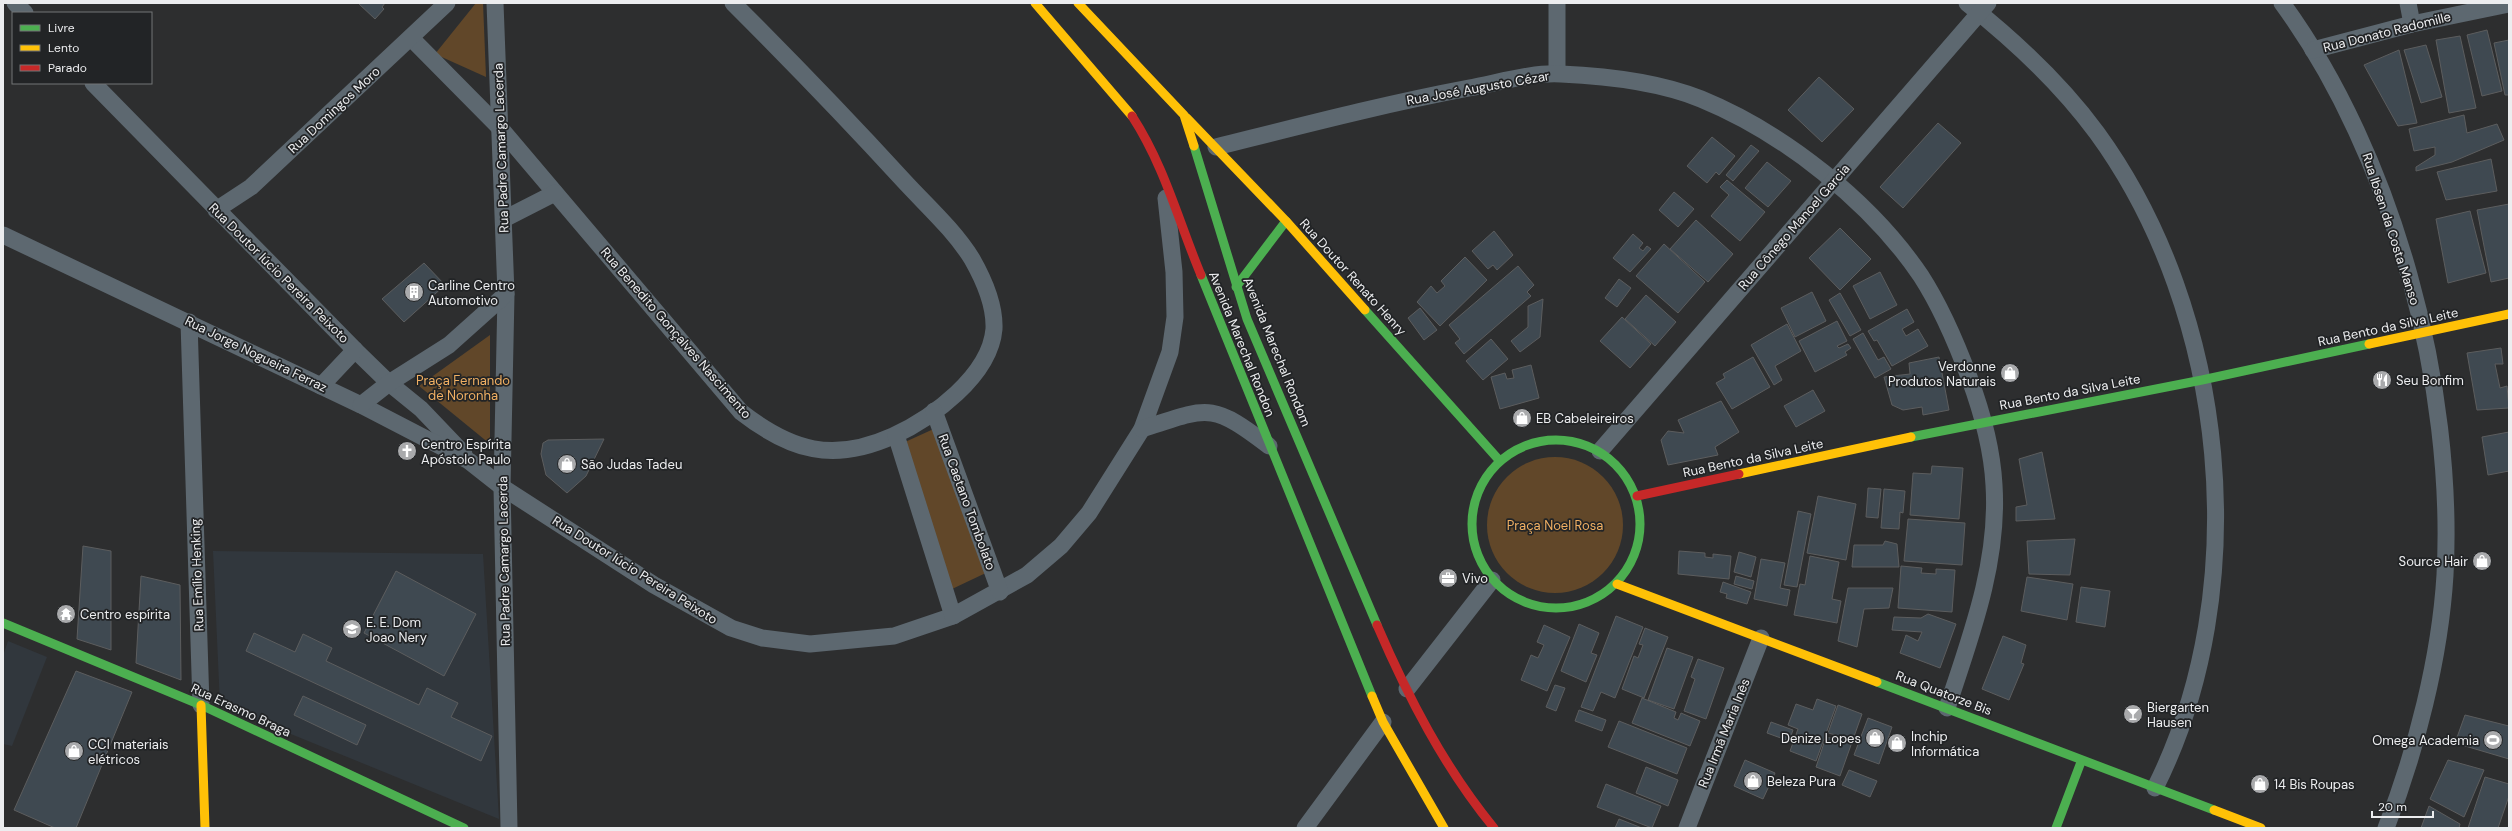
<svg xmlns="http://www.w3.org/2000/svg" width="2512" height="831" font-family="'DM Sans',sans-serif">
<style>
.built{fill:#31373d}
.green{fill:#614729}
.building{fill:#3f4951;stroke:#5c5d5e}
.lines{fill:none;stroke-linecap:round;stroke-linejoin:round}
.street{stroke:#5d6870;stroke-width:17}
.fast{stroke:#4caf50;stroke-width:9}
.slow{stroke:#ffc107;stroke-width:9}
.jam{stroke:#c62828;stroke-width:9}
.labels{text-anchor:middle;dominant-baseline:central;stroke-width:3.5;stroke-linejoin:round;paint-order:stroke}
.street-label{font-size:13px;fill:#ecedef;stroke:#222426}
.poi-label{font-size:13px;fill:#ecedef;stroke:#222426;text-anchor:start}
.park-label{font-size:13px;fill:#f1b063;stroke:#222426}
</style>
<rect width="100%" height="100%" fill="#2d2e2f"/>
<!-- built -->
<g class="built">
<path d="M 213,551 L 483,554 L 499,819 L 220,705 Z"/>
<path d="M 8,641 L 47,657 L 12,746 L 3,744 L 3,656 Z"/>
</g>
<!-- green -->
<g class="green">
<path d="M 476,3 L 483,3 L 486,77 L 435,54 Z"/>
<path d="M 490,335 L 490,444 L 419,386 Z"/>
<path d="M 938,427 L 990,571 L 952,589 L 905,442 Z"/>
<circle cx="1555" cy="525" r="68"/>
</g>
<!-- building -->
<g class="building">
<path d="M 358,3 L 385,3 L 382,7 L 384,9 L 375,19 Z"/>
<path d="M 2487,30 L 2502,91 L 2482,96 L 2467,35 Z"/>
<path d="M 2460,36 L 2476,108 L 2449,113 L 2436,40 Z"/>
<path d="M 2509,40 L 2509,95 L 2505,95 L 2494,43 Z"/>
<path d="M 2426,45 L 2442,97 L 2421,103 L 2404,50 Z"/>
<path d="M 2399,50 L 2417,123 L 2398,126 L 2364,65 Z"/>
<path d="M 1819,77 L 1854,109 L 1822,142 L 1788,110 Z"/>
<path d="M 2464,115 L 2467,133 L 2497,124 L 2504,140 L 2452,162 L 2416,171 L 2416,167 L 2435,155 L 2435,147 L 2414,151 L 2409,129 Z"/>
<path d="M 1938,123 L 1961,143 L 1903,208 L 1880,187 Z"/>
<path d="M 1712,137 L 1735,156 L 1719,175 L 1716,172 L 1707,183 L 1687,166 Z"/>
<path d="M 1751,145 L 1759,151 L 1733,181 L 1726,175 Z"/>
<path d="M 2491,159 L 2497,191 L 2446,200 L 2437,172 Z"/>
<path d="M 1767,162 L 1791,181 L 1768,207 L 1745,188 Z"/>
<path d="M 1727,180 L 1765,212 L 1740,241 L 1711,216 L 1729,195 L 1720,187 Z"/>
<path d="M 1674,192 L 1694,209 L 1678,227 L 1659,210 Z"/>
<path d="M 2509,204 L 2509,278 L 2491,282 L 2477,210 Z"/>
<path d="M 2470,211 L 2486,273 L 2448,283 L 2436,219 Z"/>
<path d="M 1696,220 L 1733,254 L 1708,282 L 1670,249 Z"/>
<path d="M 1840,228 L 1871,259 L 1840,290 L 1809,258 Z"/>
<path d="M 1494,231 L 1513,255 L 1497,270 L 1493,265 L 1488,269 L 1472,251 Z"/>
<path d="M 1633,234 L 1643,243 L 1639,248 L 1643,251 L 1647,246 L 1651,249 L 1630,272 L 1613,258 Z"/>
<path d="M 1664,244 L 1705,282 L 1678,313 L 1636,276 Z"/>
<path d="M 1465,257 L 1487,280 L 1440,326 L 1417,302 L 1431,286 L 1437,293 L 1445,286 L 1441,281 Z"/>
<path d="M 424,263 L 445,285 L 404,322 L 382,299 Z"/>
<path d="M 1518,266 L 1534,285 L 1527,292 L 1531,296 L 1464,354 L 1455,343 L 1460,339 L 1449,325 Z"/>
<path d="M 1880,272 L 1897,305 L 1870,319 L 1853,286 Z"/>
<path d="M 1619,279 L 1631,288 L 1617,307 L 1605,298 Z"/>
<path d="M 1812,292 L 1826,321 L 1795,337 L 1781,308 Z"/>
<path d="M 1840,293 L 1861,330 L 1850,336 L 1829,300 Z"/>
<path d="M 1646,295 L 1676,322 L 1655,346 L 1625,319 Z"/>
<path d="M 1543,299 L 1540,337 L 1520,352 L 1511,341 L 1528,327 L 1528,306 Z"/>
<path d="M 1420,308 L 1437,330 L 1424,340 L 1408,318 Z"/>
<path d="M 1907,309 L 1914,322 L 1902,329 L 1906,336 L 1918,329 L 1928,346 L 1892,366 L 1877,340 L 1874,341 L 1868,331 Z"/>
<path d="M 1622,317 L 1651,344 L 1630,368 L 1600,341 Z"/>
<path d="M 1837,321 L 1847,341 L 1837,346 L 1839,348 L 1848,344 L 1851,348 L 1845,352 L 1847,355 L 1815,372 L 1799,341 Z"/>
<path d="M 1787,324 L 1801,351 L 1775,366 L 1782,380 L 1774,385 L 1751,345 Z"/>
<path d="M 1863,333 L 1878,360 L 1884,357 L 1891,369 L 1875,378 L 1853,339 Z"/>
<path d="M 1491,339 L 1508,359 L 1483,380 L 1466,361 Z"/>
<path d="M 2501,348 L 2503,364 L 2495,364 L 2500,388 L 2507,386 L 2509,408 L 2477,410 L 2467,353 Z"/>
<path d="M 1753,357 L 1770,387 L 1732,409 L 1716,383 L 1725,378 L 1723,374 Z"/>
<path d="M 1939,357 L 1949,410 L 1923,415 L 1922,407 L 1903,410 L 1892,405 L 1884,377 L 1910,374 L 1909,363 Z"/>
<path d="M 1531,365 L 1539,398 L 1500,409 L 1491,377 L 1505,373 L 1507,379 L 1514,378 L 1512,370 Z"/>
<path d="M 1813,390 L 1825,411 L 1796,427 L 1784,406 Z"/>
<path d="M 1721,401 L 1739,432 L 1715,447 L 1718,455 L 1668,465 L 1661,440 L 1668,431 L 1684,433 L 1678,420 Z"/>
<path d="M 2509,432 L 2509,471 L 2488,475 L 2482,437 Z"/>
<path d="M 604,439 L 586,476 L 567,493 L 546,475 L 541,454 L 543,443 L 548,440 Z"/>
<path d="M 2042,452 L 2055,519 L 2016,521 L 2016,507 L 2027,505 L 2019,459 Z"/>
<path d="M 1932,466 L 1963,468 L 1959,519 L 1910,515 L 1913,473 L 1931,474 Z"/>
<path d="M 1868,488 L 1881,489 L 1878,518 L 1866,517 Z"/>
<path d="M 1884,489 L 1905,491 L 1903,513 L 1900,512 L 1899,529 L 1881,528 Z"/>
<path d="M 1818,496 L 1856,504 L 1846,560 L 1807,553 Z"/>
<path d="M 1798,511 L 1811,514 L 1797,587 L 1784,585 Z"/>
<path d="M 1908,519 L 1965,523 L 1962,565 L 1904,561 Z"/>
<path d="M 2075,539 L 2070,575 L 2029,574 L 2027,541 Z"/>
<path d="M 1885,541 L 1897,544 L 1899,567 L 1852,567 L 1854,545 L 1883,545 Z"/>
<path d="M 83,546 L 111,551 L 111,650 L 77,639 Z"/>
<path d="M 1679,551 L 1705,553 L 1705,557 L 1713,558 L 1713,554 L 1731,556 L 1729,579 L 1678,574 Z"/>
<path d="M 1739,552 L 1756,557 L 1751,577 L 1734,572 Z"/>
<path d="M 1810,556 L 1839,562 L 1832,599 L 1841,601 L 1837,623 L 1794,615 L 1800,584 L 1805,585 Z"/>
<path d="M 1761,559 L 1785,563 L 1780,588 L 1790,590 L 1787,606 L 1754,599 Z"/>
<path d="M 1901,566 L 1922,568 L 1921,573 L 1936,574 L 1936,569 L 1955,570 L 1952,612 L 1898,608 Z"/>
<path d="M 396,571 L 476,614 L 444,676 L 364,633 Z"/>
<path d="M 141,576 L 180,585 L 181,680 L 136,663 Z"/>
<path d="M 1736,576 L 1754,581 L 1752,589 L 1734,584 Z"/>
<path d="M 2027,577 L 2073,584 L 2067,620 L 2021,611 Z"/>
<path d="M 1723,582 L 1751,592 L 1747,604 L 1726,598 L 1727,594 L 1720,592 Z"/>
<path d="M 2081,587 L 2110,591 L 2105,627 L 2076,622 Z"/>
<path d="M 1848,588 L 1893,588 L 1889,608 L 1864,609 L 1857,647 L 1838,641 Z"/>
<path d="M 1928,614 L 1956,624 L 1940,668 L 1900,653 L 1906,635 L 1918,641 L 1922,632 L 1892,630 L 1894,617 L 1921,618 Z"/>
<path d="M 1616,616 L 1643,627 L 1615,698 L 1601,692 L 1593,711 L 1581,707 Z"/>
<path d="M 1579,624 L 1599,633 L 1591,653 L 1597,655 L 1586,682 L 1561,671 Z"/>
<path d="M 1544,625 L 1570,637 L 1547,691 L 1521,680 L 1531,655 L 1538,658 L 1544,645 L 1537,642 Z"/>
<path d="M 1645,628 L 1668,637 L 1644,698 L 1622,689 L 1634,656 L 1638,658 L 1643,645 L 1639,644 Z"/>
<path d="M 254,633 L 295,652 L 303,634 L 332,648 L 326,661 L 419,705 L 427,688 L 458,703 L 451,717 L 492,736 L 481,761 L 246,651 Z"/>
<path d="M 2003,636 L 2026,645 L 2021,663 L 2024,664 L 2009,700 L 1982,689 Z"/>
<path d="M 1667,648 L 1693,657 L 1674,709 L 1648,700 Z"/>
<path d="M 1698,659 L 1724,668 L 1706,719 L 1684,711 L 1695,679 L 1691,677 Z"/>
<path d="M 76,671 L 132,692 L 76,828 L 55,828 L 14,810 Z"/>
<path d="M 1555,685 L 1565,688 L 1556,711 L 1546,707 Z"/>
<path d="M 303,696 L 366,725 L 357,745 L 294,715 Z"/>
<path d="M 1642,698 L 1676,712 L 1674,718 L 1678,720 L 1681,713 L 1700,721 L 1690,746 L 1632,723 Z"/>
<path d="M 1817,699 L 1836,706 L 1816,761 L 1790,751 L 1798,729 L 1788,725 L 1796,704 L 1813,710 Z"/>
<path d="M 1838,705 L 1862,714 L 1840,776 L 1816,767 L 1826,737 L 1835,739 L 1836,735 L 1828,733 Z"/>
<path d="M 1579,710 L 1606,720 L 1602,731 L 1575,721 Z"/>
<path d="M 2465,715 L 2509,726 L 2509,759 L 2455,743 Z"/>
<path d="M 1868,718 L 1892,727 L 1879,764 L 1854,755 Z"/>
<path d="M 1619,721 L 1687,748 L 1677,774 L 1608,747 Z"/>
<path d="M 1771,722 L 1793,730 L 1789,741 L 1767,733 Z"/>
<path d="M 1745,760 L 1775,773 L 1763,799 L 1734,786 Z"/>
<path d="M 2448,760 L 2484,770 L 2464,817 L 2430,799 Z"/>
<path d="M 1646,767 L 1678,780 L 1668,806 L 1636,793 Z"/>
<path d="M 1849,770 L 1877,781 L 1870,797 L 1842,785 Z"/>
<path d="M 2485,777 L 2509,784 L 2509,796 L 2498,828 L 2468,828 Z"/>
<path d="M 1606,784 L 1661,806 L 1652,828 L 1597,807 Z"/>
<path d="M 2429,806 L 2460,824 L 2459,828 L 2421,828 Z"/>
<path d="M 1619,819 L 1642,828 L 1615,828 Z"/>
</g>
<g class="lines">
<!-- street -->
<g class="street">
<path d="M 15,3 L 25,13"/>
<path d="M 495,3 L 506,294 L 502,487 L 509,828"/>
<path d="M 1557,3 L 1557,73"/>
<path d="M 1967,3 C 2015,41 2061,84 2097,133 C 2228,313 2255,589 2155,788"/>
<path d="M 2282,3 C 2394,156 2455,386 2445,575 C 2440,658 2416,751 2386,828"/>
<path d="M 2408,3 L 2412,24"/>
<path d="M 411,38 L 501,129 L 741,412 C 791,451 833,463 893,436 C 932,418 990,376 994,329 C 995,305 984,280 972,259 C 954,230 927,206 904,181 C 848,120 791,61 733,3"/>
<path d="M 2313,50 L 2412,24 L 2509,4"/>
<path d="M 93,83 L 355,350 L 389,383 L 421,409 L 464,454"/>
<path d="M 1216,147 C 1300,126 1384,104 1469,88 C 1497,83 1533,72 1561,74 C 1607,76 1659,82 1701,99 C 1784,133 1871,202 1921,276 C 1941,307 1956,342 1969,377 C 1982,412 1992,447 1994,485 C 1999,562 1971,636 1947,708"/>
<path d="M 216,210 L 251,187 L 447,3"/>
<path d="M 504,219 L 555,193"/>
<path d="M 3,235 L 361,405 L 469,461 L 502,487 L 654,585 L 731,628 L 762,638 L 810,644 L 894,636 L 953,616 L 1027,575 L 1061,546 L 1089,513 L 1142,429 L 1170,352 L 1175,317 L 1174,272 L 1166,198"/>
<path d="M 189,322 L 201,705"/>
<path d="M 321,386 L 355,350"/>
<path d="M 361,405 L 389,383 L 449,345 L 506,294"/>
<path d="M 934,411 L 1000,592"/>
<path d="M 1142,429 C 1209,407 1211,402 1269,446"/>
<path d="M 896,435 L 953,616"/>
<path d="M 1600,451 L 1988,3"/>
<path d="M 1407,689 L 1492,580"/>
<path d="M 1305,828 L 1383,722"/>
<path d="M 1687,828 L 1761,638"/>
</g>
<!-- fast -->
<g class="fast">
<path d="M 1194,146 L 1247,319 L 1377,625"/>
<path d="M 1201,275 L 1372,696"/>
<path d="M 1236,287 L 1286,221"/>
<path d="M 1365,310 L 1499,460"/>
<path d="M 1911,437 L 2202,380 L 2369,344"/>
<circle cx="1556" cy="524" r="84"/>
<path d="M 3,623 L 201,705 L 464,828"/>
<path d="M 1877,682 L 2214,810"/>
<path d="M 2056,828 L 2081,762"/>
</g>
<!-- slow -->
<g class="slow">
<path d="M 1035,3 L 1132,116"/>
<path d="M 1078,3 L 1184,115 L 1194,146"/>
<path d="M 1187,118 L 1286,221 L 1365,310"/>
<path d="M 2369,344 L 2509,314"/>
<path d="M 1739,474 L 1911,437"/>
<path d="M 1617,584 L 1877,682"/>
<path d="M 1372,696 L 1383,722 L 1444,828"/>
<path d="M 201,705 L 205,828"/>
<path d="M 2214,810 L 2261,828"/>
</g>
<!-- jam -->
<g class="jam">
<path d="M 1132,116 C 1165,167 1178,220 1201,275"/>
<path d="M 1637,496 L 1739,474"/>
<path d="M 1377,625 C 1408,697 1444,767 1494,828"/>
</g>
</g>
<!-- icons -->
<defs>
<g id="building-disc" transform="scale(1)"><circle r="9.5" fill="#a9aaac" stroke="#222426"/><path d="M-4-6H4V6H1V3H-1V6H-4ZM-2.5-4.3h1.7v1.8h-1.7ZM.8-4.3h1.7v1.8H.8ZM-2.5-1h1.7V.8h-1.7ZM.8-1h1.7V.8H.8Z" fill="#fff"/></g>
<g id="shop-disc" transform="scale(1)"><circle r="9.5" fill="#a9aaac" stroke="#222426"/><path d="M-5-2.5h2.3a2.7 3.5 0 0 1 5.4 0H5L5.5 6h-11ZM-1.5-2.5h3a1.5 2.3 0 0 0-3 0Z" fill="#fff"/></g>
<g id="restaurant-disc" transform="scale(1)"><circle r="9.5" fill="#a9aaac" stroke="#222426"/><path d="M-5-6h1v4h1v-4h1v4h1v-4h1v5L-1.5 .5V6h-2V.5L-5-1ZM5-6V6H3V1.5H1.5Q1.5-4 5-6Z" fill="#fff"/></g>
<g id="church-disc" transform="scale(1)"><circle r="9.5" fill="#a9aaac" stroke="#222426"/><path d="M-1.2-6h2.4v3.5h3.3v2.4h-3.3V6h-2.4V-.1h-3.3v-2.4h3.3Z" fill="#fff"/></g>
<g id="office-disc" transform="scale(1)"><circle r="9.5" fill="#a9aaac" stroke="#222426"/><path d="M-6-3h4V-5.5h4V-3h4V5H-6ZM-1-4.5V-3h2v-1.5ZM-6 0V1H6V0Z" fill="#fff"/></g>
<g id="temple-disc" transform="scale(1)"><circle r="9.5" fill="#a9aaac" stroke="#222426"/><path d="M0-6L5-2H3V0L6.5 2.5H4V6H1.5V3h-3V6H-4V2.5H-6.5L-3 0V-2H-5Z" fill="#fff"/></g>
<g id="school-disc" transform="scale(1)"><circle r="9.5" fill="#a9aaac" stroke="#222426"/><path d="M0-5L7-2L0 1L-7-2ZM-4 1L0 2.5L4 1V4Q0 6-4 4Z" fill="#fff"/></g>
<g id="bar-disc" transform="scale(1)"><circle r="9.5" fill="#a9aaac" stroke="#222426"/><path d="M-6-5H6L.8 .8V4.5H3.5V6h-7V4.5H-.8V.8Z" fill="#fff"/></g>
<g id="stadium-disc" transform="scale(1)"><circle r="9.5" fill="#a9aaac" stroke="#222426"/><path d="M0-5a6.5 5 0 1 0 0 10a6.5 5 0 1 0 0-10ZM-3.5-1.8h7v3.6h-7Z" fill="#fff"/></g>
</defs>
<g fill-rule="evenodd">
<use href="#building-disc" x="414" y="292"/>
<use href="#shop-disc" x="2010" y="373"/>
<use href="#restaurant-disc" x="2382" y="380"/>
<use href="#shop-disc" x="1522" y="418"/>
<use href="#church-disc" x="407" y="451"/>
<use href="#shop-disc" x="567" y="464"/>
<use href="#shop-disc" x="2482" y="561"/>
<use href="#office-disc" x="1448" y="578"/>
<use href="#temple-disc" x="66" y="614"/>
<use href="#school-disc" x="352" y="629"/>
<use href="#bar-disc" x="2133" y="714"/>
<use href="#shop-disc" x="1875" y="738"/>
<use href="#stadium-disc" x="2493" y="740"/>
<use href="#shop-disc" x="1897" y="743"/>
<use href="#shop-disc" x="74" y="751"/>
<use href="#shop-disc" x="1753" y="781"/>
<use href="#shop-disc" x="2260" y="784"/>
</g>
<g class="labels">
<!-- street labels -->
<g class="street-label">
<text transform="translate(2387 32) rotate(-14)">Rua Donato Radomille</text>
<text transform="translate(1478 88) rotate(-10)">Rua José Augusto Cézar</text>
<text transform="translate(334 110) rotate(-43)">Rua Domingos Moro</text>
<text transform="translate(501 148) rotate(-92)">Rua Padre Camargo Lacerda</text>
<text transform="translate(1794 227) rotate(-49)">Rua Cônego Manoel Garcia</text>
<text transform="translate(2391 229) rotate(72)">Rua Ibsen da Costa Manso</text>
<text transform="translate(279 273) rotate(45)">Rua Doutor lúcio Pereira Peixoto</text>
<text transform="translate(1353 277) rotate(48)">Rua Doutor Renato Henry</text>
<text transform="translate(2388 327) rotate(-12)">Rua Bento da Silva Leite</text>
<text transform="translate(676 333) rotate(49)">Rua Benedito Gonçalves Nascimento</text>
<text transform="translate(1242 344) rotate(68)">Avenida Marechal Rondon</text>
<text transform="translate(1277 352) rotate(68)">Avenida Marechal Rondom</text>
<text transform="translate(256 354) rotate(26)">Rua Jorge Nogueira Ferraz</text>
<text transform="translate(2070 392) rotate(-11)">Rua Bento da Silva Leite</text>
<text transform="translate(1753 458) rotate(-12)">Rua Bento da Silva Leite</text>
<text transform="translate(967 502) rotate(70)">Rua Caetano Tombolato</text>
<text transform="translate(504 561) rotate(-91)">Rua Padre Camargo Lacerda</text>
<text transform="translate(635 570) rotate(32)">Rua Doutor lúcio Pereira Peixoto</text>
<text transform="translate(197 575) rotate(-92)">Rua Emílio Henking</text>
<text transform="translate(1944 693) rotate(21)">Rua Quatorze Bis</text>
<text transform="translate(241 710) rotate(25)">Rua Erasmo Braga</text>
<text transform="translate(1724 733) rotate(-68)">Rua Irmã Maria Inês</text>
</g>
<!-- poi labels -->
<g class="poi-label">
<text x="428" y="285">Carline Centro<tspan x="428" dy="15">Automotivo</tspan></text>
<text x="1996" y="366" text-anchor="end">Verdonne<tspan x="1996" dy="15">Produtos Naturais</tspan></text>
<text x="2396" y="380">Seu Bonfim</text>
<text x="1536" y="418">EB Cabeleireiros</text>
<text x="421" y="444">Centro Espírita<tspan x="421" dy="15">Apóstolo Paulo</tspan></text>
<text x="581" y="464">São Judas Tadeu</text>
<text x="2468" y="561" text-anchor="end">Source Hair</text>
<text x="1462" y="578">Vivo</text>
<text x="80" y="614">Centro espírita</text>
<text x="366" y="622">E. E. Dom<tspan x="366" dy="15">Joao Nery</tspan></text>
<text x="2147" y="707">Biergarten<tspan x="2147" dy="15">Hausen</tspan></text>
<text x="1911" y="736">Inchip<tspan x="1911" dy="15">Informática</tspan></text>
<text x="1861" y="738" text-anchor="end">Denize Lopes</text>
<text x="2479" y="740" text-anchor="end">Omega Academia</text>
<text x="88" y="744">CCI materiais<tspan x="88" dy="15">elétricos</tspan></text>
<text x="1767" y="781">Beleza Pura</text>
<text x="2274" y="784">14 Bis Roupas</text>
</g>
<!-- park labels -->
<g class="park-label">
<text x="463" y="380">Praça Fernando<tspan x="463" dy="15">de Noronha</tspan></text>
<text x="1555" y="525">Praça Noel Rosa</text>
</g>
</g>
<!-- border -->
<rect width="2512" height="831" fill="none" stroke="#ecedef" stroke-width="8"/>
<!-- legend -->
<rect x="12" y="12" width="140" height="72" fill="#222426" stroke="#737476"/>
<rect x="20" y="25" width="20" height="6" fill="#4caf50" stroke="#737476"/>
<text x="48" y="32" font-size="12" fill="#ecedef">Livre</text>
<rect x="20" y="45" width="20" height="6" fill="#ffc107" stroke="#737476"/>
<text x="48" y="52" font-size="12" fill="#ecedef">Lento</text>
<rect x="20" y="65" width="20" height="6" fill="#c62828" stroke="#737476"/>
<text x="48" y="72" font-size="12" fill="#ecedef">Parado</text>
<!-- scale -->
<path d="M2372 811v6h61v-6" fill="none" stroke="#ecedef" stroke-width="2"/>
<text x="2378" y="811" font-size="12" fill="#ecedef" stroke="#222426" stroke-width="3" paint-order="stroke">20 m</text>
</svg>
